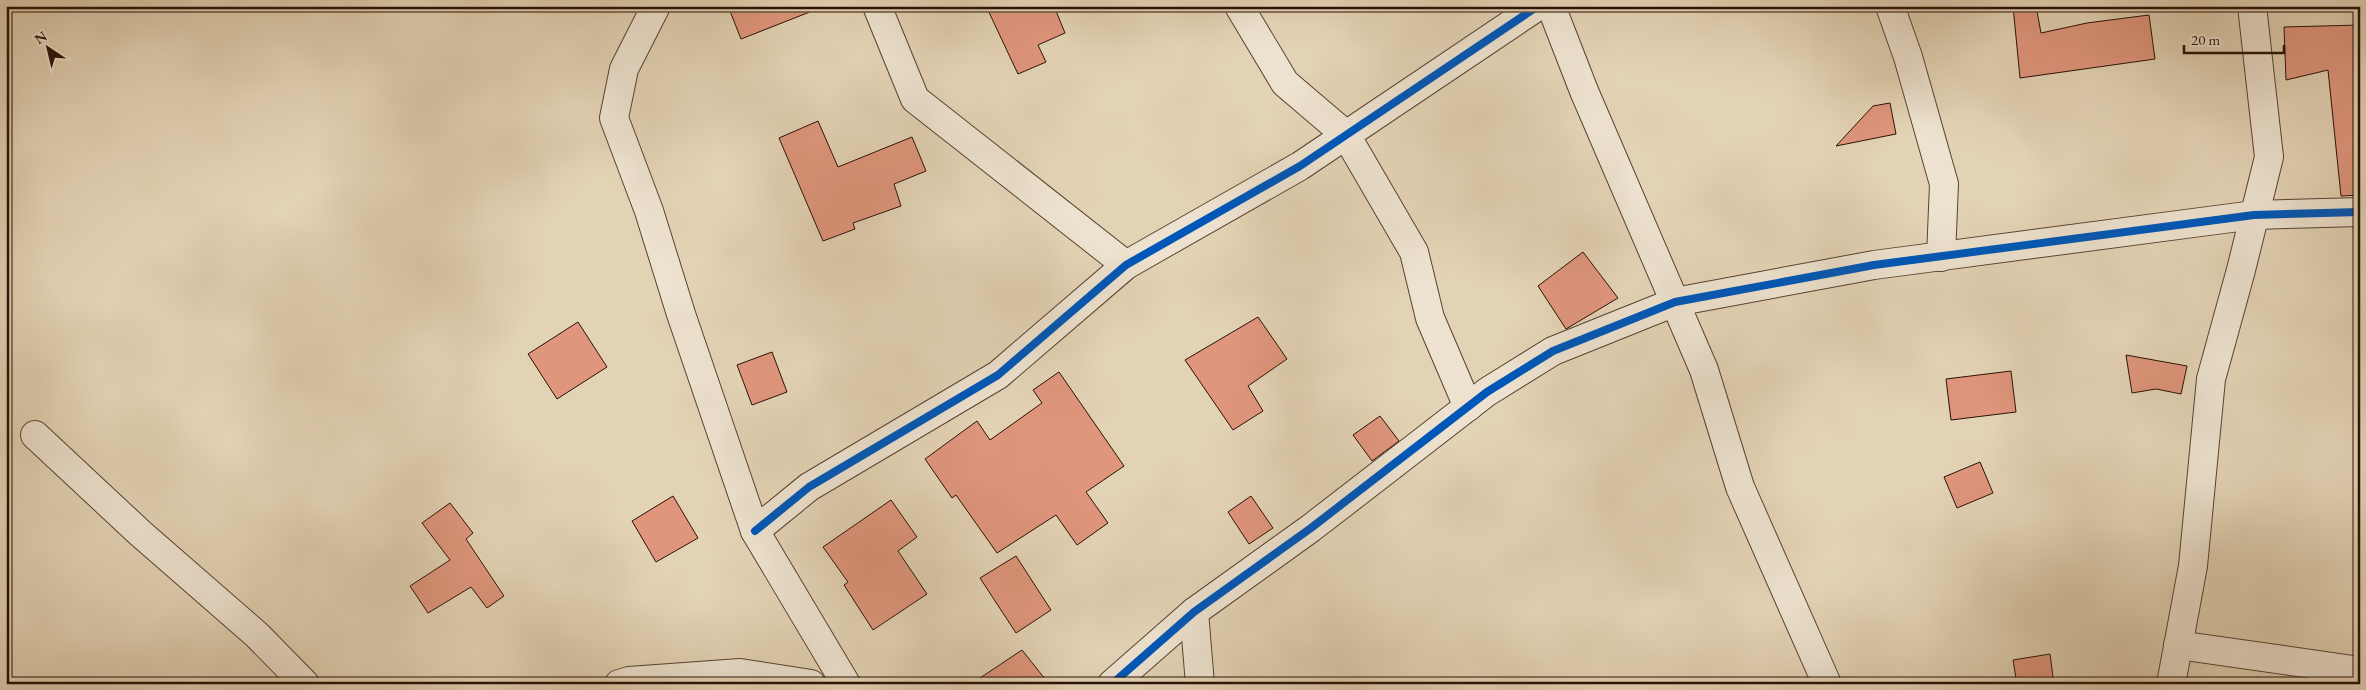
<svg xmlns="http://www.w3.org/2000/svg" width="2366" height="690" font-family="'EB Garamond',serif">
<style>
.building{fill:#e0967d;stroke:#281107}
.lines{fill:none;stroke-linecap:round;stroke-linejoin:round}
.minor-casing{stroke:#574232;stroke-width:30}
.minor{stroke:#ede2cf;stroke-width:28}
.cycleway-casing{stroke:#ede2cf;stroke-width:11}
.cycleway{stroke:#0057b8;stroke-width:8}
</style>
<rect width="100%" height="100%" fill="#e3d3b5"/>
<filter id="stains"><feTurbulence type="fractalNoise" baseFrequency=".004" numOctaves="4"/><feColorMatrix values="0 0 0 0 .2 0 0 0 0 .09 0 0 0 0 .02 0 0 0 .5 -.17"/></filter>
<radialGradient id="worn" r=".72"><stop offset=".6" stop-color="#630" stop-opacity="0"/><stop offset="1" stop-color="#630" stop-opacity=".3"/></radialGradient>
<!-- building -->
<g class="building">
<path d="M 728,6 L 820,6 L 820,8 L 741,39 Z"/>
<path d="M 986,6 L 1054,6 L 1065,33 L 1038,45 L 1046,62 L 1018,74 Z"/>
<path d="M 2013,6 L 2036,6 L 2041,33 L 2087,23 L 2149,15 L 2155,59 L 2020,78 Z"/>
<path d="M 2360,25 L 2360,195 L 2341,196 L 2328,70 L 2286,80 L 2284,27 Z"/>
<path d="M 1890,103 L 1896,134 L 1836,146 L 1873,106 Z"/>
<path d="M 818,121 L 838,167 L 912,137 L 926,171 L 894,184 L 901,206 L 853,223 L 855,229 L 823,241 L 779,138 Z"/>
<path d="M 1583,252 L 1618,298 L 1566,329 L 1538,286 Z"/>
<path d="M 1258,317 L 1287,359 L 1248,386 L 1263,411 L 1233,430 L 1185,360 Z"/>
<path d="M 578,322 L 607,367 L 557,399 L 528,354 Z"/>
<path d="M 772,352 L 787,392 L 752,405 L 737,365 Z"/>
<path d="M 2126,355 L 2187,366 L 2181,394 L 2156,389 L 2132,393 Z"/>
<path d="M 2011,371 L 2016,412 L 1951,420 L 1946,379 Z"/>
<path d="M 1059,372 L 1124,466 L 1086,492 L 1108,523 L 1077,545 L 1056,515 L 997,553 L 956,495 L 952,498 L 925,459 L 977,421 L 990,440 L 1042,403 L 1033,390 Z"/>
<path d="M 1380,416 L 1399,441 L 1372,461 L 1353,435 Z"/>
<path d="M 1980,462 L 1993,493 L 1957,508 L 1944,477 Z"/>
<path d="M 673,496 L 698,538 L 656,562 L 632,521 Z"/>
<path d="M 1251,496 L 1273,528 L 1249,544 L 1228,512 Z"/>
<path d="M 891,500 L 917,537 L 898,551 L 927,594 L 873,630 L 844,585 L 848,582 L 823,547 Z"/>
<path d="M 450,503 L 473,533 L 466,539 L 504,596 L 487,608 L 471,587 L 428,613 L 410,586 L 450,560 L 422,523 Z"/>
<path d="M 1016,556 L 1051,610 L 1016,633 L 980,578 Z"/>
<path d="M 1022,650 L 1049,684 L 971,684 Z"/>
<path d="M 2050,654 L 2054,684 L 2017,684 L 2013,660 Z"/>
</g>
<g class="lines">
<!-- minor casing -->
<g class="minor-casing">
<g id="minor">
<path d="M 656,6 L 624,69 L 614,118 L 649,211 L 681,314 L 755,531 L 846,684"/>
<path d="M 877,6 L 915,99 L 1126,265"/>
<path d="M 1239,6 L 1285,83 L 1346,135 L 1414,252 L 1430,318 L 1468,407"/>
<path d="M 1551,6 L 1584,91 L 1704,370 L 1740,487 L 1827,684"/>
<path d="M 1890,6 L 1908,57 L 1944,184 L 1941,257"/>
<path d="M 35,435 L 140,533 L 257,635 L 305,684"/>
<path d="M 755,531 L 809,487 L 998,375 L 1126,265 L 1300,166 L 1538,6"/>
<path d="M 1194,612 L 1200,684"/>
<path d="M 2178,645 L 2360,671"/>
<path d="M 619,684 L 629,681 L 740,673 L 811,684"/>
<path d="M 1112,684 L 1194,612 L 1311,528 L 1487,392 L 1553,351 L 1675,302 L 1874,265 L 2254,215 L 2360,212"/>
<path d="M 2171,684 L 2193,566 L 2211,379 L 2241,270 L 2269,157 L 2252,6"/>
</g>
</g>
<!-- minor -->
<use href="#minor" class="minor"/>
<!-- cycleway casing -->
<g class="cycleway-casing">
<g id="cycleway">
<path d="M 755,531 L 809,487 L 998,375 L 1126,265 L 1300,166 L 1538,6"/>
<path d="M 1112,684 L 1194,612 L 1311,528 L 1487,392 L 1553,351 L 1675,302 L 1874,265 L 2254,215 L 2360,212"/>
</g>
</g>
<!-- cycleway -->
<use href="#cycleway" class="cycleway"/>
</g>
<!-- margin -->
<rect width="2366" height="690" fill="none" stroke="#e3d3b5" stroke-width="25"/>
<rect x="8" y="8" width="2351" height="675" fill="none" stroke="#281107" stroke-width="2.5"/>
<rect x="12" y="12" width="2341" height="665" fill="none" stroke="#281107"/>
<!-- north arrow -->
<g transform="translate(48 48) rotate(325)" stroke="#ede2cf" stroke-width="4" paint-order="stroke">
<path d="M0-4L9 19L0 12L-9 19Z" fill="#281107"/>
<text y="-8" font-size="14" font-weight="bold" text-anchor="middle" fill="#281107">N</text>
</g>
<!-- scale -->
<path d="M2184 45v8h100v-8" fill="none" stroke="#281107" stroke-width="2.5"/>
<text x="2191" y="45" font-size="15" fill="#281107" stroke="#ede2cf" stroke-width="4" paint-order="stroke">20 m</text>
<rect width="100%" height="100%" filter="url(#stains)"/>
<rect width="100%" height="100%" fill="url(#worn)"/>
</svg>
